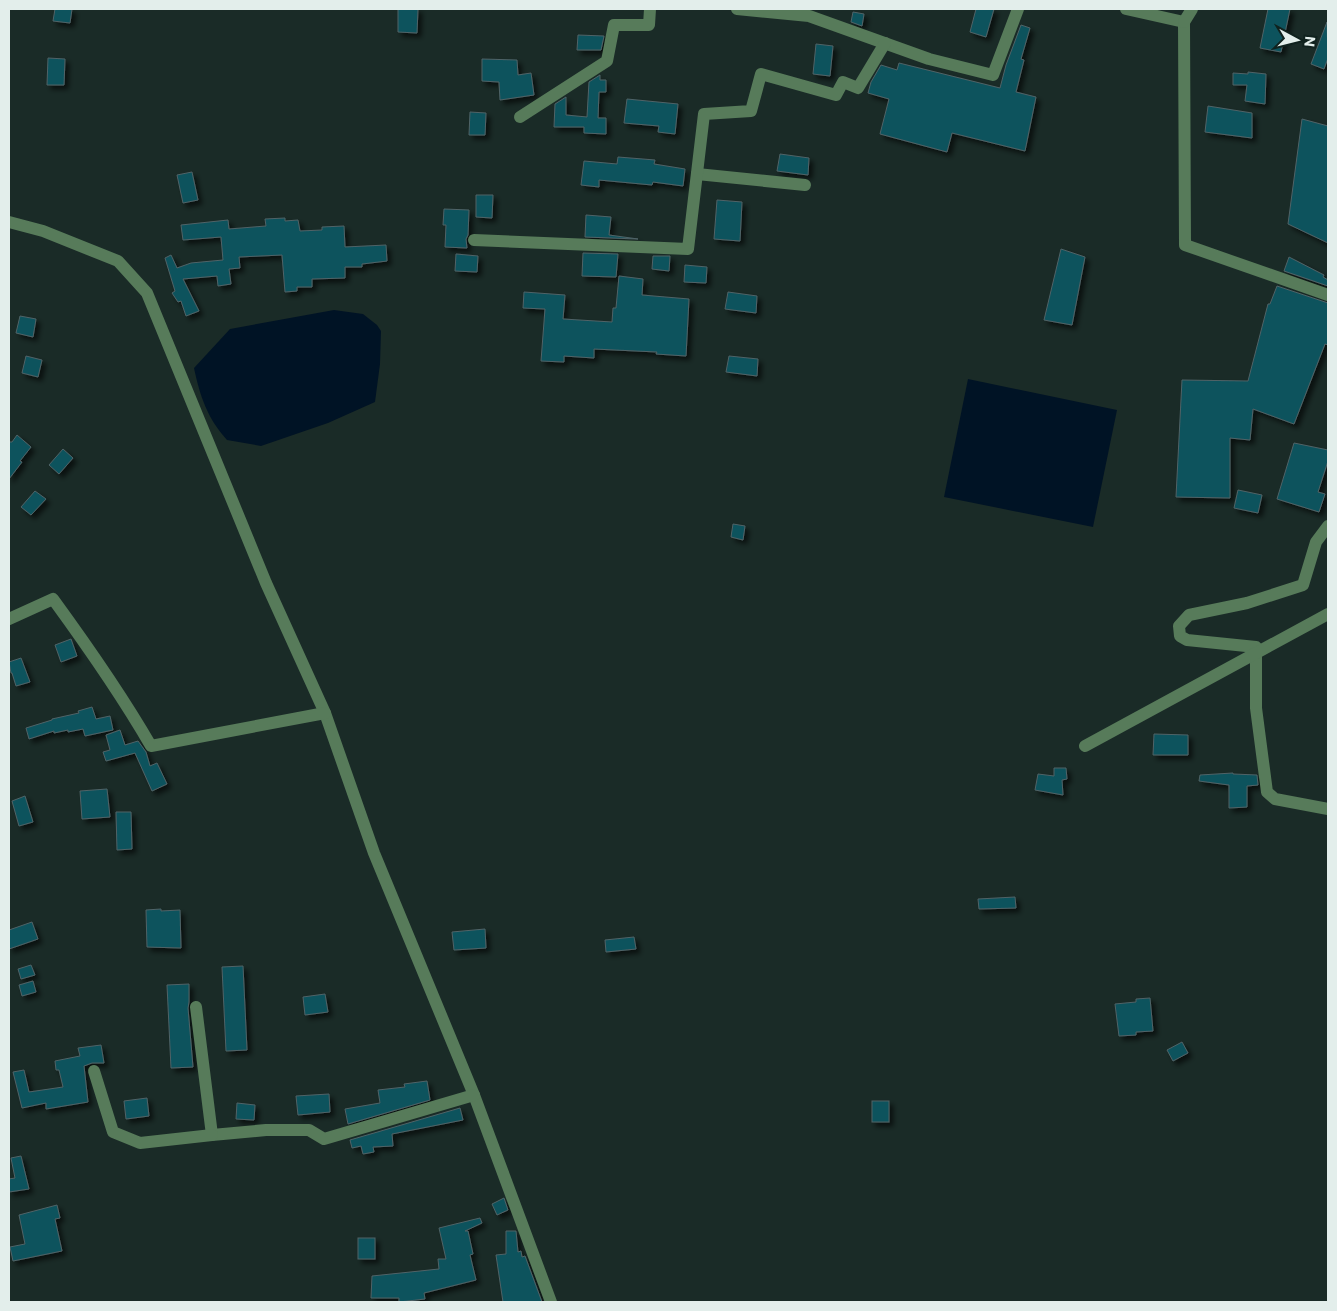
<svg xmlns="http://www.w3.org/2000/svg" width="1337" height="1311" font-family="Commissioner,sans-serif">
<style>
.water{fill:#001325}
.building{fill:#0c535d;stroke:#506367;filter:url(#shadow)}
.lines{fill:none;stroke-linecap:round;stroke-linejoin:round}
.minor{stroke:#577b5a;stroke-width:12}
</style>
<defs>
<filter id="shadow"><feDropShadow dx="4" dy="4" stdDeviation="2.5" flood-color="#0009"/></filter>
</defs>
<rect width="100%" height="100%" fill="#1a2b27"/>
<!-- water -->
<g class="water">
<path d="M 334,310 L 363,314 L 377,325 L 381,331 L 380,364 L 375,402 L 328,423 L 261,446 L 227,440 C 207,418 200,396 194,368 L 230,329 Z"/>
<path d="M 968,379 L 1117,410 L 1093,527 L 944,497 Z"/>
</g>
<!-- building -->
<g class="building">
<path d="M 55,9 L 72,9 L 70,23 L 53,21 Z"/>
<path d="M 398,9 L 418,9 L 417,33 L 398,32 Z"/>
<path d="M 976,9 L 994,9 L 986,37 L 970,32 Z"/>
<path d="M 1268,9 L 1290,9 L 1281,52 L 1260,48 Z"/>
<path d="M 853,12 L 864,14 L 862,26 L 851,22 Z"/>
<path d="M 1327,22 L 1328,58 L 1324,69 L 1311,64 Z"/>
<path d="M 1021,25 L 1030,28 L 1021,59 L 1024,60 L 1016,92 L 1036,97 L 1025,151 L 952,133 L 947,152 L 880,134 L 889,99 L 868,93 L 871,82 L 881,65 L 897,70 L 899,63 L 1000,88 L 1006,65 Z"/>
<path d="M 578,35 L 604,36 L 601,50 L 577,50 Z"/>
<path d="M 816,44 L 833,46 L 830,76 L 813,74 Z"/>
<path d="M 48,58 L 65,59 L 64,85 L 47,85 Z"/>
<path d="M 482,59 L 517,60 L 518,75 L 531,73 L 534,95 L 500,100 L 499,82 L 482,81 Z"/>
<path d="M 1248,72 L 1266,74 L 1265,104 L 1245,101 L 1247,85 L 1233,85 L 1233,73 L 1248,74 Z"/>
<path d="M 600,75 L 600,80 L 606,80 L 606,92 L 599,92 L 598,118 L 606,118 L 606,134 L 584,133 L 584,127 L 554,127 L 555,104 L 566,97 L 566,115 L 587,117 L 589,82 Z"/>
<path d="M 627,99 L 678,104 L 675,134 L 658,132 L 659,126 L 624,123 Z"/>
<path d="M 1208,106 L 1252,113 L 1252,138 L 1205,132 Z"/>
<path d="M 470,112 L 486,113 L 485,135 L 469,135 Z"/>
<path d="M 1302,119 L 1328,126 L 1328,243 L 1288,224 Z"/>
<path d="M 780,154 L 809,158 L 808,175 L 777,171 Z"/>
<path d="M 618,157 L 655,160 L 654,164 L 685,169 L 683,186 L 653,182 L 652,185 L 599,180 L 599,187 L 581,185 L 584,161 L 617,164 Z"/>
<path d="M 192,172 L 198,200 L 183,203 L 177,175 Z"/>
<path d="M 476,195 L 493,195 L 492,218 L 476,217 Z"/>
<path d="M 717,200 L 742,202 L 740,241 L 714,239 Z"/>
<path d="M 444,209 L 469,210 L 468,235 L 466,239 L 467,248 L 445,247 L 446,225 L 443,225 Z"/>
<path d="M 586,215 L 611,217 L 609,235 L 638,239 L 585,237 Z"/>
<path d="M 285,218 L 285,221 L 298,220 L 300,231 L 322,230 L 322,227 L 344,226 L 345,247 L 386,245 L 387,261 L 362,264 L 362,267 L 345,267 L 345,278 L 312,279 L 312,287 L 297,287 L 297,291 L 285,292 L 282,255 L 239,257 L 240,268 L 229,269 L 231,284 L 218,286 L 217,276 L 183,279 L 199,311 L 186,316 L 181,301 L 178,302 L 172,293 L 175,291 L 165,258 L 171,255 L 177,268 L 191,263 L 223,260 L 221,237 L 183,240 L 181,225 L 228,220 L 229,229 L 266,226 L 265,219 Z"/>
<path d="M 1061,249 L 1085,257 L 1072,325 L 1044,320 Z"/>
<path d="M 583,253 L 618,254 L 616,277 L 582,276 Z"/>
<path d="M 456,254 L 478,256 L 477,272 L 455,271 Z"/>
<path d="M 653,256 L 670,256 L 669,271 L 652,269 Z"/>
<path d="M 1289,257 L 1324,275 L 1323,277 L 1328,280 L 1328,286 L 1284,271 Z"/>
<path d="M 685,265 L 707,267 L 706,283 L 684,282 Z"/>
<path d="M 619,276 L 643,279 L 642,295 L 689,299 L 686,356 L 656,354 L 657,352 L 594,349 L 594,358 L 564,356 L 564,362 L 541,361 L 545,309 L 523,308 L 524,292 L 565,295 L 563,319 L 612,322 L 613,308 L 616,308 Z"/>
<path d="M 1277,286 L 1328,303 L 1328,345 L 1325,344 L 1294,424 L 1253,409 L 1250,440 L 1230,438 L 1230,498 L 1176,497 L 1182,380 L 1248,381 L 1268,304 L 1270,304 Z"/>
<path d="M 728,292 L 757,296 L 756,313 L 725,309 Z"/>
<path d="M 20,316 L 36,319 L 33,337 L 16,333 Z"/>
<path d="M 26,356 L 42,360 L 38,377 L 22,373 Z"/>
<path d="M 729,356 L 758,359 L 757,376 L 726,372 Z"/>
<path d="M 17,435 L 31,447 L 20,461 L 22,462 L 9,479 L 9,442 L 12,442 Z"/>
<path d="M 1294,443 L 1328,450 L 1328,461 L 1318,492 L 1325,494 L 1319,512 L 1277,499 Z"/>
<path d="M 63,449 L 73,458 L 59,474 L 49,465 Z"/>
<path d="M 1238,490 L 1262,495 L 1258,513 L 1234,508 Z"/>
<path d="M 35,491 L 46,499 L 31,515 L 21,507 Z"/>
<path d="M 733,524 L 745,526 L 743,540 L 731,537 Z"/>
<path d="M 71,639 L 77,656 L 61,662 L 55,645 Z"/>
<path d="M 21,658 L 30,682 L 16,686 L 12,673 L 11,673 L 9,662 Z"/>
<path d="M 92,707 L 96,719 L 110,716 L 113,730 L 85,736 L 83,729 L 68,732 L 68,730 L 54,733 L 54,731 L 29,739 L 26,728 L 52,720 L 52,719 L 79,713 L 78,711 Z"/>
<path d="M 120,730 L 125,745 L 138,741 L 146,752 L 150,766 L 157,763 L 167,784 L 152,791 L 135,753 L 106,761 L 103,752 L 110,750 L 106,735 Z"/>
<path d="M 1154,734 L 1188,735 L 1188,755 L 1153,755 Z"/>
<path d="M 1054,768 L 1066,768 L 1067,779 L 1062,780 L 1063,795 L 1035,790 L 1038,774 L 1054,776 Z"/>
<path d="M 1233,773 L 1233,774 L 1257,775 L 1258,785 L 1247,786 L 1247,807 L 1229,808 L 1229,785 L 1199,781 L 1200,775 Z"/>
<path d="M 107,789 L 110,817 L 82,819 L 80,791 Z"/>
<path d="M 25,796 L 33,822 L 19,826 L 12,801 Z"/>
<path d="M 116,812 L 131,812 L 132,849 L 117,850 Z"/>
<path d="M 1015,897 L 1016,908 L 979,909 L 978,899 Z"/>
<path d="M 161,909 L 161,911 L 180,910 L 181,948 L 147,947 L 146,910 Z"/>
<path d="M 32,922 L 38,939 L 9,949 L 9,930 Z"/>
<path d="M 485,929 L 486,948 L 454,950 L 452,932 Z"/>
<path d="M 634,937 L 636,949 L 606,952 L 605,940 Z"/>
<path d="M 31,965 L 35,975 L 21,979 L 18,969 Z"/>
<path d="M 243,966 L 247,1050 L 226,1051 L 222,967 Z"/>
<path d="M 33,981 L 36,992 L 22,996 L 19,985 Z"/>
<path d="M 189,984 L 189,1002 L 188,1008 L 193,1067 L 171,1068 L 167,985 Z"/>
<path d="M 325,994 L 328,1012 L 305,1015 L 303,997 Z"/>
<path d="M 1150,998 L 1153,1031 L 1136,1032 L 1136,1035 L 1119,1036 L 1115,1004 L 1136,1002 L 1136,999 Z"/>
<path d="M 1182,1042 L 1188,1053 L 1173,1061 L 1167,1050 Z"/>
<path d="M 101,1045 L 104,1063 L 92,1063 L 84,1066 L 88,1102 L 46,1109 L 46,1103 L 22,1108 L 13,1072 L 24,1070 L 29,1092 L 63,1087 L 59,1070 L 56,1070 L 55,1061 L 80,1056 L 78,1048 Z"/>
<path d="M 427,1081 L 430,1100 L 348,1124 L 345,1109 L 380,1103 L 378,1090 L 405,1087 L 404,1084 Z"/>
<path d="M 329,1094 L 330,1112 L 298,1115 L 296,1096 Z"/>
<path d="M 147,1098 L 149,1116 L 126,1119 L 124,1101 Z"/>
<rect x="872" y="1101" width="17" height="21"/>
<path d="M 237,1103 L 255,1105 L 254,1120 L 236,1119 Z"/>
<path d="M 460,1108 L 463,1120 L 392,1134 L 393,1146 L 373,1147 L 374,1152 L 363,1154 L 361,1146 L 352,1148 L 350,1140 Z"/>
<path d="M 21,1156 L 29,1189 L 9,1192 L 9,1179 L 15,1178 L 11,1158 Z"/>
<path d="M 504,1198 L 508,1210 L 497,1215 L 492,1204 Z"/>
<path d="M 57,1205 L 60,1218 L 55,1219 L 62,1251 L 13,1261 L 10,1247 L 25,1244 L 19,1215 Z"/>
<path d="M 480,1218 L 482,1223 L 465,1231 L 468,1231 L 473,1254 L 470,1255 L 476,1280 L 424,1293 L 425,1299 L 399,1302 L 399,1298 L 371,1298 L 372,1276 L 439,1269 L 438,1259 L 446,1259 L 439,1228 Z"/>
<path d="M 506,1231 L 516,1231 L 518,1252 L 521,1251 L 522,1257 L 525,1256 L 542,1302 L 503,1302 L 496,1255 L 506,1254 Z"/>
<rect x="358" y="1238" width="17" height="21"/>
</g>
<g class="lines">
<!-- minor -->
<g class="minor">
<path d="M 737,9 L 809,16 L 929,59 L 993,75 L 1018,9"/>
<path d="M 1126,9 L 1184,22 L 1185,245 L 1328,295"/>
<path d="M 1184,22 L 1192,9"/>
<path d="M 520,117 L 607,61 L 614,25 L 649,25 L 650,9"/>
<path d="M 697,174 L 805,185"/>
<path d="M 9,222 L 43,231 L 118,261 L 147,293 L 266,583 L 325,713 L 374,853 L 474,1095 L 551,1302"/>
<path d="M 474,240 L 688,249 L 704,114 L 751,111 L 761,74 L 836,95 L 843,82 L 858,88 L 885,43"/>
<path d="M 1328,526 L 1316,542 L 1303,585 L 1247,603 L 1189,615 L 1179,626 L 1180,636 L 1187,640 L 1256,647 L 1256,708 L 1267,792 L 1275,799 L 1328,809"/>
<path d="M 9,619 L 53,599 C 88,647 121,694 151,746 L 325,713"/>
<path d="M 1085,746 L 1328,614"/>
<path d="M 196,1007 L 212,1135 L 266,1130 L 309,1130 L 324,1139 L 474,1095"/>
<path d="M 94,1071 L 113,1132 L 140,1143 L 212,1135"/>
</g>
</g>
<!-- border -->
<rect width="1337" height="1311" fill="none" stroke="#e3eeeb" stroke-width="20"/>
<!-- north arrow -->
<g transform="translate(1297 40) rotate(97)" stroke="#10221e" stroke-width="4" paint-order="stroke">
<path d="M0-4L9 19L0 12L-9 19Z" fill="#e3eeeb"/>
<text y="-8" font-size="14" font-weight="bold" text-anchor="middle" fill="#e3eeeb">N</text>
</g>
</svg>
